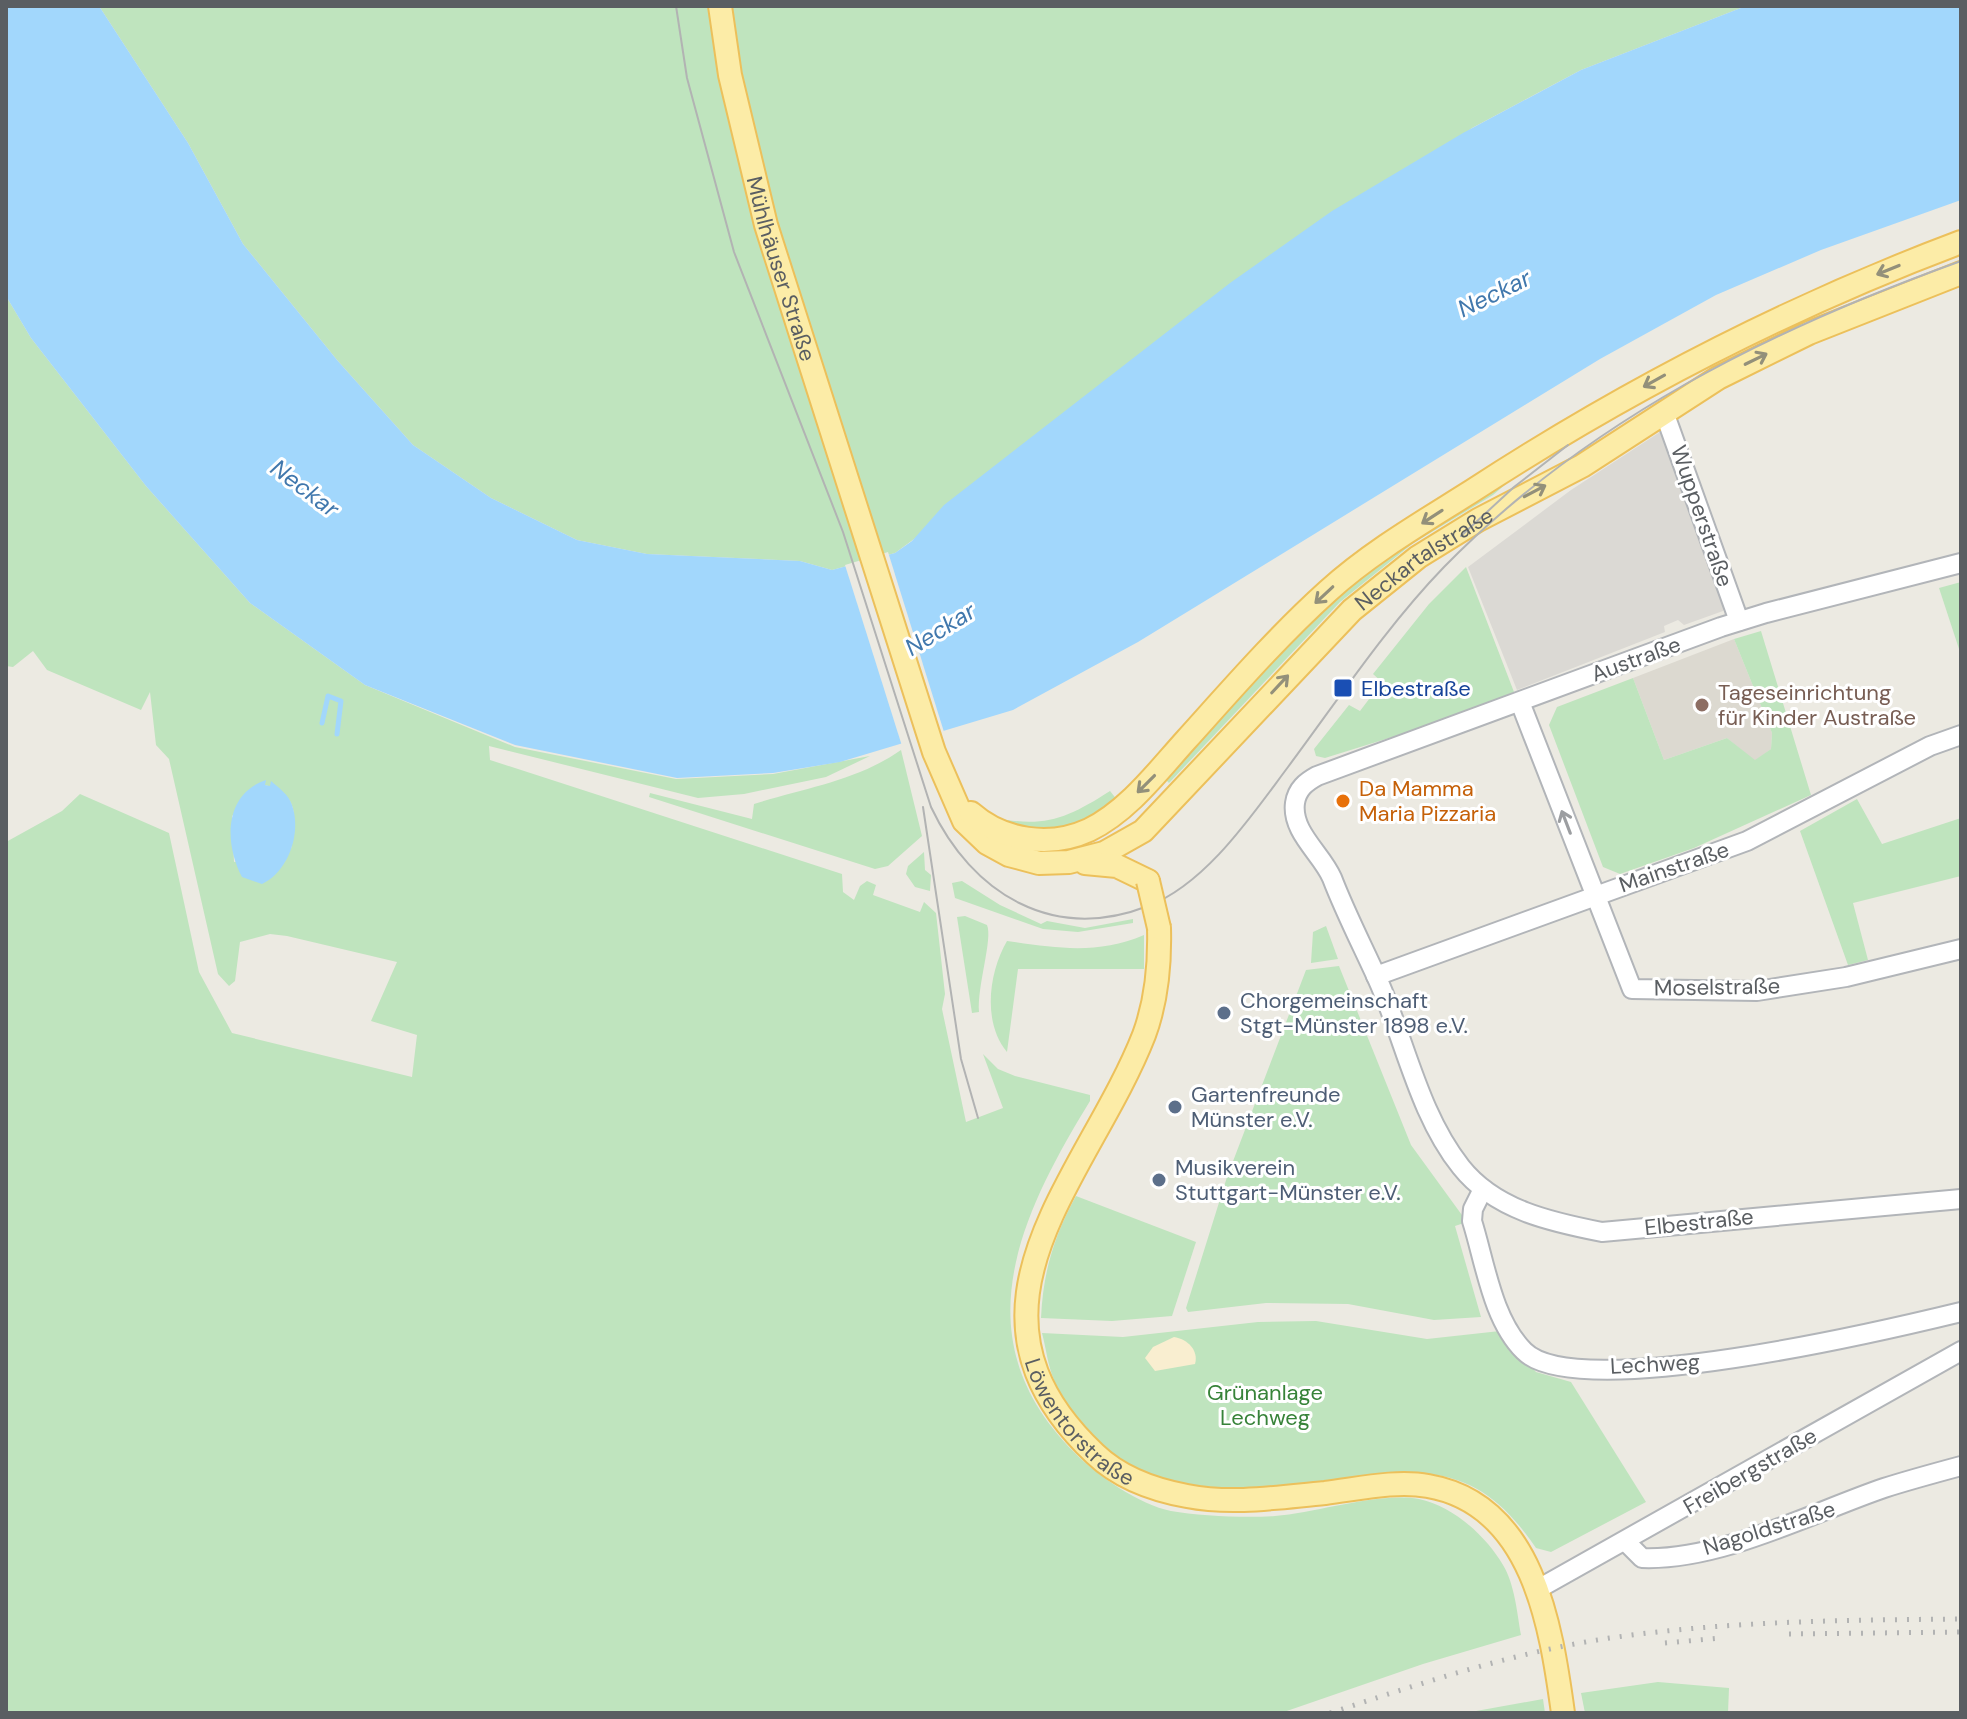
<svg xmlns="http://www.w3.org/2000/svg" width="1967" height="1719" font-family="'DM Sans',sans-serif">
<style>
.industrial{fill:#dbd9d4}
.education{fill:#dcd9d0}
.green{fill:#bfe4be;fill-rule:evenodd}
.sand{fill:#f9eed0}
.water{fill:#a2d7fc}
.pier{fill:#eceae2}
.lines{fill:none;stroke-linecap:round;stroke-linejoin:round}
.stream{stroke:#a2d7fc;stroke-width:5}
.minor-casing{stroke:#b2b5b9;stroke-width:22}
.major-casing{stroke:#ecc05b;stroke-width:26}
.minor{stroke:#fff;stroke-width:18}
.major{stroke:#fceca7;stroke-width:22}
.tram{stroke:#b2b3b3;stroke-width:2}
.rail{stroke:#b2b3b3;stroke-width:5;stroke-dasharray:2 10;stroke-linecap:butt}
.major-bridge-casing{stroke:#ecc05b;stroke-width:26;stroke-linecap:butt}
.major-bridge{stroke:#fceca7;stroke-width:22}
.oneway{stroke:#93907a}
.oneway2{stroke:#9c9ea1}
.transit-dot{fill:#1a4fb4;stroke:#fff;stroke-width:3}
.education-dot{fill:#8d6e63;stroke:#fff;stroke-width:3}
.food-dot{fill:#e8710a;stroke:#fff;stroke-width:3}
.service-dot{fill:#5c6f8a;stroke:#fff;stroke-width:3}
.labels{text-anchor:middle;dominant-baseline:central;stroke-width:6;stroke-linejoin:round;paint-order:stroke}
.street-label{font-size:22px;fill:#5a5e62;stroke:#fff}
.transit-label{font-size:22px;fill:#164399;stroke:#fff;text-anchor:start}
.education-label{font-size:22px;fill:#785e54;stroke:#fff;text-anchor:start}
.food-label{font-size:22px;fill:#c56008;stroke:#fff;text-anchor:start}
.service-label{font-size:22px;fill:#4e5e75;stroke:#fff;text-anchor:start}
.park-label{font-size:22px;fill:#378339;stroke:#fff}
.water-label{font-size:24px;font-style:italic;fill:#4178ad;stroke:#fff}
</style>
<rect width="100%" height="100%" fill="#eceae2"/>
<!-- industrial -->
<path class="industrial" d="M 1660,432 L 1727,603 L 1723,611 L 1684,625 L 1678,620 L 1664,626 L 1665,632 L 1517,690 L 1468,567 L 1571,490 Z"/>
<!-- education -->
<path class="education" d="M 1734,639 L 1772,733 L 1771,749 L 1755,761 L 1727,738 L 1664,760 L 1633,678 Z"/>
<!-- green -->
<g class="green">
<path d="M 99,6 L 1746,6 L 1581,70 L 1472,128 L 895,553 L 832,570 L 800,561 L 647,554 L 577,540 L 491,498 L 413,445 L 337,360 L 243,244 L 188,143 Z"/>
<path d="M 6,296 L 31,338 L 146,486 L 250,603 L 365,685 L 515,747 L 676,779 L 773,774 L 870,756 L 826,777 L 744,794 L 698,798 L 489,746 L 490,760 L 842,874 L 843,892 L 854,900 L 860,886 L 867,881 L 876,885 L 873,895 L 920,912 L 924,902 L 936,913 L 945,994 L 942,1009 L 966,1122 L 1003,1108 L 983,1054 L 998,1069 L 1015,1076 L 1090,1095 L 1090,1101 C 1019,1217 961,1339 1074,1452 C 1096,1475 1140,1505 1171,1511 C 1199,1516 1246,1518 1275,1516 C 1317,1513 1377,1492 1419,1499 C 1453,1506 1486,1536 1503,1565 C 1515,1585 1517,1613 1521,1635 L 1423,1664 L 1281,1713 L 6,1713 L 6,842 L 62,811 L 80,794 L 169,833 L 199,972 L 232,1033 L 412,1077 L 417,1035 L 371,1021 L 397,962 L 287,936 L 270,934 L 240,942 L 235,981 L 229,986 L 218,974 L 169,759 L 156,745 L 150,692 L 141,710 L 47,670 L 33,651 L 13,667 L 6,666 ZM 265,785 C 300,794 296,818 291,849 L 234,862 L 232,816 Z"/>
<path d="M 1526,467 L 1493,495 L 1412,544 L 1340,602 L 1169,783 L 1165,779 C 1220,717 1273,651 1336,597 C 1394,546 1460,507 1526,467 Z"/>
<path d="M 1466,567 L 1514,692 L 1450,719 L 1325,758 L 1316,756 L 1314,749 L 1349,705 L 1360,711 L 1382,682 L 1373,674 L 1429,604 Z"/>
<path d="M 1961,582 L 1961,655 L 1939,588 Z"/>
<path d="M 1761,631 L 1811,795 L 1694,848 L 1620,874 L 1603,867 L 1549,725 L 1557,707 L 1633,678 L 1664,760 L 1727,738 L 1755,760 L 1771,749 L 1772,733 L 1734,639 Z"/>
<path d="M 901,750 L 922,836 L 888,866 L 875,869 L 649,797 L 650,793 L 752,819 L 754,804 C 804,788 857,781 901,750 Z"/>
<path d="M 1110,791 L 1118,801 C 1069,831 1048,843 993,817 C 1043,829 1068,818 1110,791 Z"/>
<path d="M 1857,799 L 1882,844 L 1961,818 L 1961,876 L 1853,903 L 1868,960 L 1848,965 L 1800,831 Z"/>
<path d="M 924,852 L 925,870 L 931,875 L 930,891 L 915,887 L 906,874 L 908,866 Z"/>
<path d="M 962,881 L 1000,905 L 1041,924 L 1047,921 L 1085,928 L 1133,919 L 1133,923 L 1078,932 L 1043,929 L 955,898 L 952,883 Z"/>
<path d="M 965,916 L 987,925 C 993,939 977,986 979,1012 L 972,1013 L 957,917 Z"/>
<path d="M 1326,926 L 1338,959 L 1311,963 L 1313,932 Z"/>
<path d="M 1144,935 L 1144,969 L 1018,969 L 1007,1052 C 982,1022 989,972 1007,941 C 1056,948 1097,955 1144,935 Z"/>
<path d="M 1339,966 L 1411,1145 L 1467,1222 L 1455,1226 L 1481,1317 L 1434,1320 L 1348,1304 L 1266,1303 L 1188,1312 L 1186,1308 L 1227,1177 L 1306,970 Z"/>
<path d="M 1076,1196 L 1196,1242 L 1172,1316 L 1112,1321 L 1041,1318 C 1043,1272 1054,1236 1076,1196 Z"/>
<path d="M 1316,1321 L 1427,1339 L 1500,1331 L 1536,1372 L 1571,1382 L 1646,1502 L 1551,1552 L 1536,1548 C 1505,1503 1474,1476 1418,1473 C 1298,1485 1110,1529 1054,1380 C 1048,1366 1046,1348 1042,1333 L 1123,1337 L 1258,1322 Z"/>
<path d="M 1658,1682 L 1729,1688 L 1728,1713 L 1585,1713 L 1581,1693 Z"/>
<path d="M 1543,1699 L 1545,1713 L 1465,1713 Z"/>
</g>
<!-- sand -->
<path class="sand" d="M 1174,1337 C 1187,1339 1199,1350 1195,1364 L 1155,1371 L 1145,1358 L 1153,1347 Z"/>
<!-- water -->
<g class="water">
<path d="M 6,6 L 99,6 L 188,143 L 243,244 L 337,360 L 413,445 L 491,498 L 577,540 L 647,554 L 800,561 L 832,570 L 895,553 L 912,541 L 944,505 L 1230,283 L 1332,211 L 1463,133 L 1581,70 L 1746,6 L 1961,6 L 1961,200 L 1821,250 L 1716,295 L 1600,359 L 1138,642 L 1013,710 L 840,762 L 773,773 L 677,778 L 515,745 L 365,685 L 250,603 L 146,486 L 31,338 L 6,296 Z"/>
<path d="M 266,780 L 265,785 L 270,786 L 271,781 C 279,788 289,795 292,805 C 302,833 288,872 262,884 L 242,877 C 224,843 224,794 266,780 Z"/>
</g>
<!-- pier -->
<path class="pier" d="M 888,552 L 944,732 L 902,746 L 845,565 Z"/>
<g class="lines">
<!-- stream -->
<path class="stream" d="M 322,723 L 328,696 L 341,701 L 337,734"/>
<!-- minor casing -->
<g class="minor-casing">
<g id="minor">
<path d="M 1664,412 L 1739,621"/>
<path d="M 1961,563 L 1766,613 L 1721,627 L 1317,776 C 1306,782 1297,789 1295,803 C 1291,832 1322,854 1332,878 C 1345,912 1362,945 1377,978 C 1405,1039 1418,1113 1461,1167 C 1495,1210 1551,1222 1602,1232 L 1961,1199"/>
<path d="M 1520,702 L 1632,989 L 1757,991 L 1846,977 L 1961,949"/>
<path d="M 1376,976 L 1747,841 L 1930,746 L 1961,735"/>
<path d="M 1483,1189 L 1473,1209 L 1472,1221 C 1485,1262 1492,1319 1524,1351 C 1576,1404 1887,1330 1961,1312"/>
<path d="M 1626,1542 L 1642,1558 C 1720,1561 1811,1513 1884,1488 C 1909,1480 1935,1473 1961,1466"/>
<path d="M 1538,1589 L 1961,1351"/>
</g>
</g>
<!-- major casing -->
<g class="major-casing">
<g id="major">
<path id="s1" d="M 720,6 L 730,75 L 766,225 L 934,752 L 964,821 L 987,843 L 1009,855 L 1039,863 L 1069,862 L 1104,853 L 1143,831 L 1352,610 L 1418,557 L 1478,520 L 1582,466 L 1718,378 L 1809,333 L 1961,273"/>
<path d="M 971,813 C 1003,841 1050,848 1089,830 C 1128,811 1158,771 1186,740 C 1232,689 1277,637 1328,591 C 1371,552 1423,522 1472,491 C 1627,390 1788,307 1961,242"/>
<path d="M 1085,863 L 1117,866 L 1148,881"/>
<path id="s2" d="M 1159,928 C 1160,965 1157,1000 1144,1035 C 1088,1178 940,1308 1095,1454 C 1119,1477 1154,1490 1187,1496 C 1233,1505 1280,1497 1325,1493 C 1358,1489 1396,1480 1428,1486 C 1533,1504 1551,1626 1563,1713"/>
</g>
</g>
<!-- minor -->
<use href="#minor" class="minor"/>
<!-- major -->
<use href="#major" class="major"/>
<!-- tram -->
<g class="tram">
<path d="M 676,6 L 687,78 L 734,252 L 843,532 L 931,807 C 972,894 1053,943 1148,906 C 1206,884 1252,815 1288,767 C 1338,700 1386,627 1444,567 C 1588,420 1769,330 1961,261"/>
<path d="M 1461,536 L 1514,487 L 1568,445"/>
<path d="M 923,807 L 961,1059 L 978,1118"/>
</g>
<!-- rail -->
<g class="rail">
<path d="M 1789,1634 L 1961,1632"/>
<path d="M 1665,1643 L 1721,1638"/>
<path d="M 1330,1713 C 1422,1683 1515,1652 1610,1638 C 1727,1621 1844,1620 1961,1619"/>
</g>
<!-- major-bridge casing -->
<g class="major-bridge-casing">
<path id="major-bridge" d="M 1148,881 L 1159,928"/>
</g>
<!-- major-bridge -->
<use href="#major-bridge" class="major-bridge"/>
</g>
<!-- one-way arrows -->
<defs><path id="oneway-shaft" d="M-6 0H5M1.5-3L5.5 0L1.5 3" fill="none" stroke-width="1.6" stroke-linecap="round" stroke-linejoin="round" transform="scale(2)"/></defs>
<g class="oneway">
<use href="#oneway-shaft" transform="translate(1888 270) rotate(158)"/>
<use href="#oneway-shaft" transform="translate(1756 359) rotate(-26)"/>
<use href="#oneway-shaft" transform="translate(1654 381) rotate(151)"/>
<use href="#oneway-shaft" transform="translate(1535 491) rotate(-28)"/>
<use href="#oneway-shaft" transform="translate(1432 517) rotate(147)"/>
<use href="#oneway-shaft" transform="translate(1324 595) rotate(137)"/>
<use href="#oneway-shaft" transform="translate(1280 684) rotate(-47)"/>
<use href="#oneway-shaft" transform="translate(1146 784) rotate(135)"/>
</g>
<use class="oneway2" href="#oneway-shaft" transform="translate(1566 822) rotate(-111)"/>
<!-- markers -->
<rect class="transit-dot" x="1333" y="678" width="20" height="20" rx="4"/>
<circle class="education-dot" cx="1702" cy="705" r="8"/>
<circle class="food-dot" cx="1343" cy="801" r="8"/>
<g class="service-dot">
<circle cx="1224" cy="1013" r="8"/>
<circle cx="1175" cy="1107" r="8"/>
<circle cx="1159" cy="1180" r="8"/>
</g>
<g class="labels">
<!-- street labels -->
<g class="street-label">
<text stroke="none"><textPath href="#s1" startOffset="270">Mühlhäuser Straße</textPath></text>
<text transform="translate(1702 516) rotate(71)">Wupperstraße</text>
<text stroke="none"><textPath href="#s1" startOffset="1444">Neckartalstraße</textPath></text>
<text transform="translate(1636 659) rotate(-20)">Austraße</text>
<text transform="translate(1674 867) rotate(-19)">Mainstraße</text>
<text transform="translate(1717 987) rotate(-1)">Moselstraße</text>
<text transform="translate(1699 1222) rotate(-6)">Elbestraße</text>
<text transform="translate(1655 1364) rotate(-3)">Lechweg</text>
<text stroke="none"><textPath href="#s2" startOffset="540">Löwentorstraße</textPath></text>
<text transform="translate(1750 1471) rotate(-30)">Freibergstraße</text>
<text transform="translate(1769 1528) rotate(-17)">Nagoldstraße</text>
</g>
<!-- transit labels -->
<g class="transit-label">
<text x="1361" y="688">Elbestraße</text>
</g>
<!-- education labels -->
<g class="education-label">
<text x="1718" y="692">Tageseinrichtung<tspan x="1718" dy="25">für Kinder Austraße</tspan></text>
</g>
<!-- food labels -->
<g class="food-label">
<text x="1359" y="788">Da Mamma<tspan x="1359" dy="25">Maria Pizzaria</tspan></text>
</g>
<!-- service labels -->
<g class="service-label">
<text x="1240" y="1000">Chorgemeinschaft<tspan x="1240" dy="25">Stgt-Münster 1898 e.V.</tspan></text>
<text x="1191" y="1094">Gartenfreunde<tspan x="1191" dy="25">Münster e.V.</tspan></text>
<text x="1175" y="1167">Musikverein<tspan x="1175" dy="25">Stuttgart-Münster e.V.</tspan></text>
</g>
<!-- park labels -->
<g class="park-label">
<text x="1265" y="1392">Grünanlage<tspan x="1265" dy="25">Lechweg</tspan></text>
</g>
<!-- water labels -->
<g class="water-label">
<text transform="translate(1494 293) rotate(-26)">Neckar</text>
<text transform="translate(305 488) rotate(37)">Neckar</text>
<text transform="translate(940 629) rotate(-32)">Neckar</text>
</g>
</g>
<!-- border -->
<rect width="1967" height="1719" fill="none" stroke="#5a5e62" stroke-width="16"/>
</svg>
